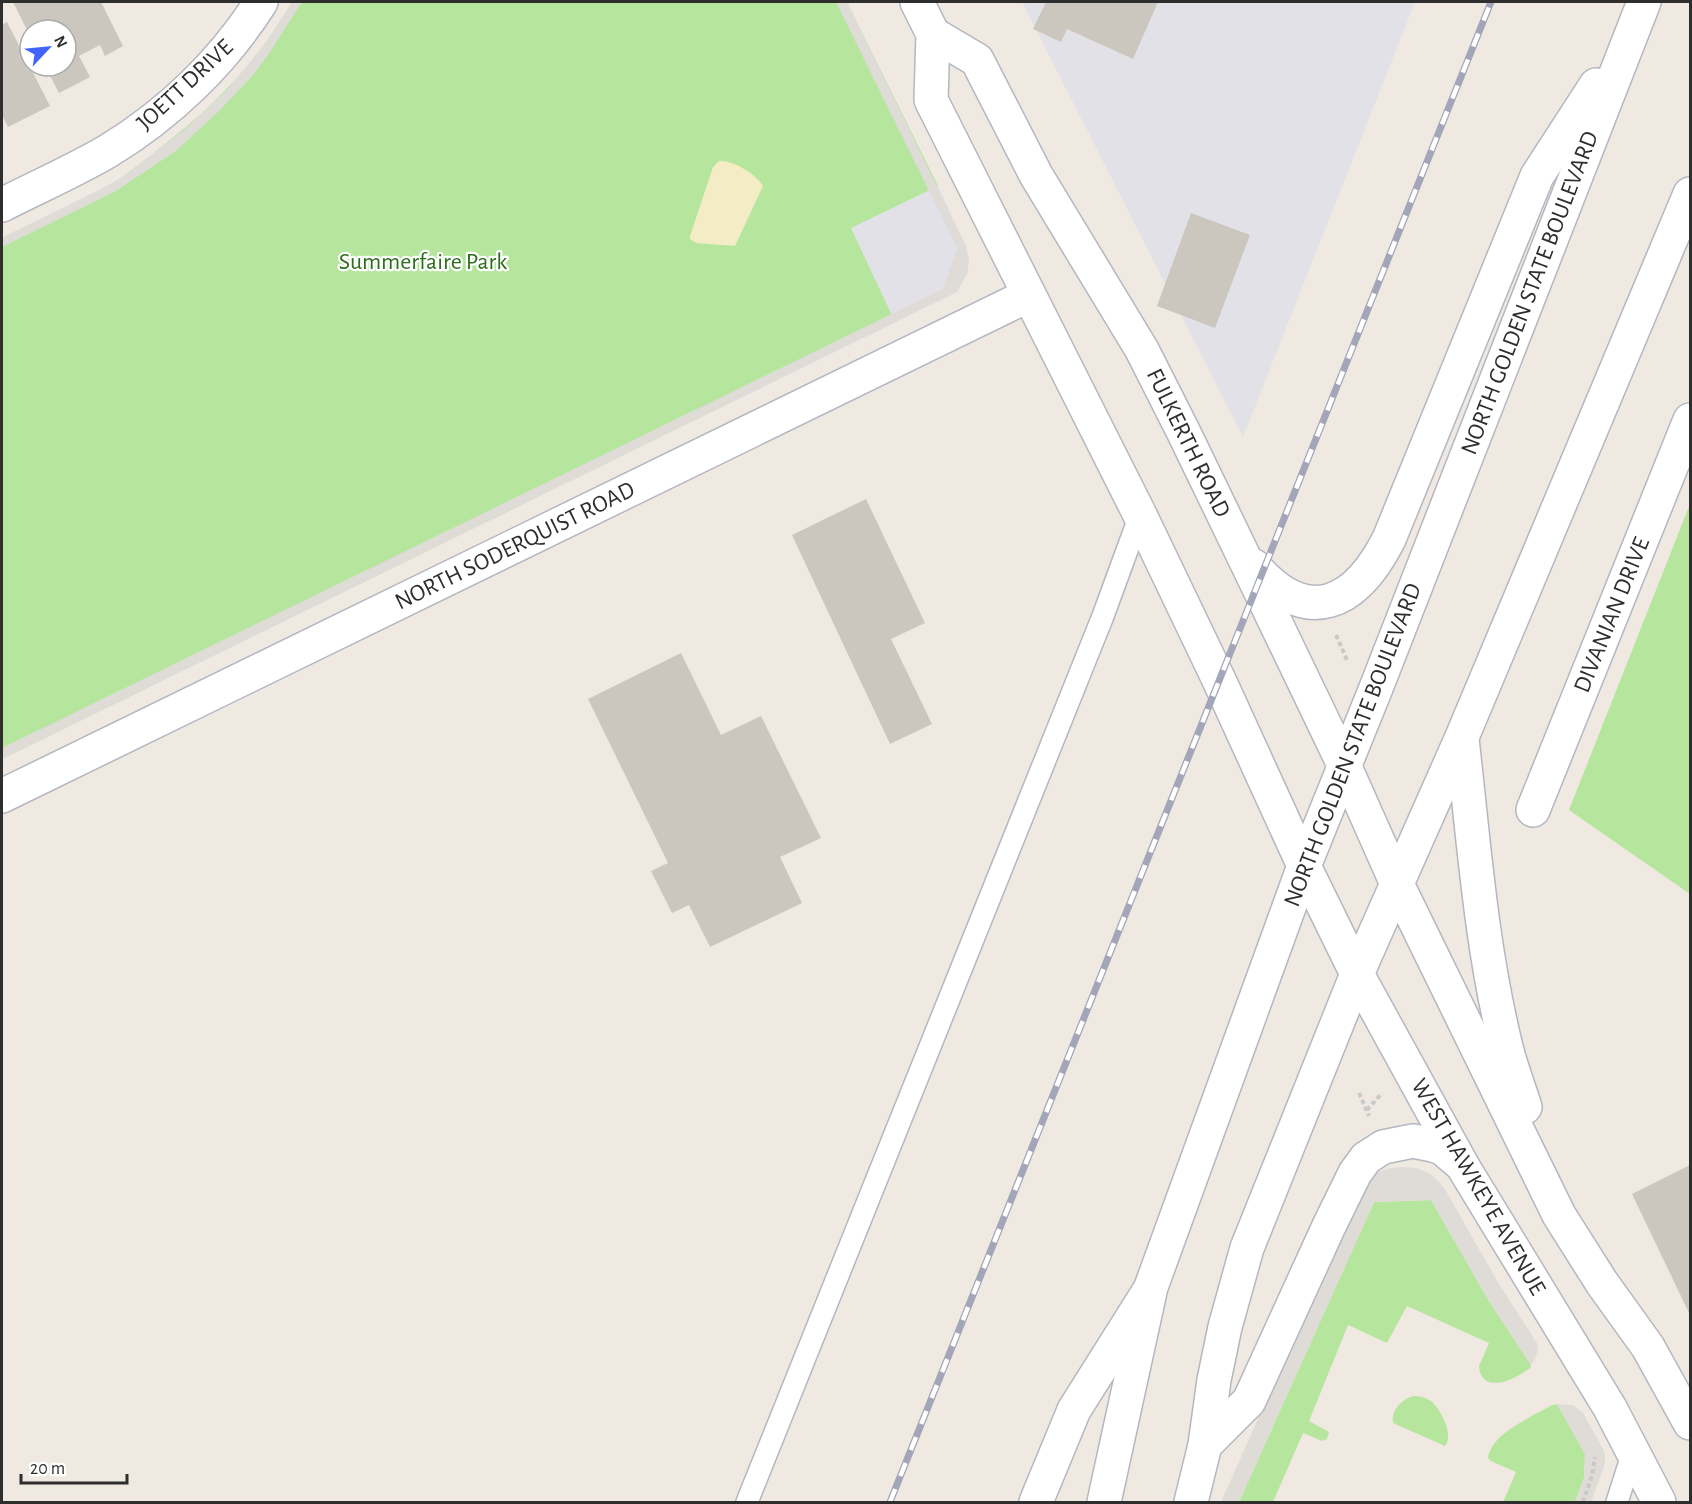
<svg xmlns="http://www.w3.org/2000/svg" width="1692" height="1504" font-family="'Alegreya Sans',sans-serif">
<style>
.industrial{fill:#e3e1e8}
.green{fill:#b6e59e}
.sand{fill:#f3ecc5}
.plaza{fill:#dfdcd8}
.building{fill:#cbc7bf}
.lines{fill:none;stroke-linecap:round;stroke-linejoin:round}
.lane-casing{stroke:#b4b7c1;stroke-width:24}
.street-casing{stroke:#b4b7c1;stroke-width:36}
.secondary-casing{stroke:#b4b7c1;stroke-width:36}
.path{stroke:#c9c9c9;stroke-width:4;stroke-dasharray:4.5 3;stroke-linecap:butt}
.lane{stroke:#fff;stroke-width:21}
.street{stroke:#fff;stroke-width:33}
.secondary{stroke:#fff;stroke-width:33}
.rail-casing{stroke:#a3a6b8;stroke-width:7}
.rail{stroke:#fff;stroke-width:4.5;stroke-dasharray:14;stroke-linecap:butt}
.labels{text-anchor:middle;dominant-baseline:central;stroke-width:4.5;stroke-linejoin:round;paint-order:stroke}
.street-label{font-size:24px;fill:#2e2e2e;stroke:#fff}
.park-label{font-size:24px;fill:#2c6e1b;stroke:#fff}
</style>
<rect width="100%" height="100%" fill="#efe9e1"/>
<!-- industrial -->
<g class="industrial">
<path d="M 1022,2 L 1415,2 L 1243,437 Z"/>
<path d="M 938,186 L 966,246 L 969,260 L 967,274 L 957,292 L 951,295 L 895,322 L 850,228 Z"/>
</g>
<!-- green -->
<g class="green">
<path d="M 292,2 L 847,2 L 938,186 L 851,228 L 895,322 L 2,759 L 2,238 C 41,218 84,201 121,178 C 135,169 148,158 161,147 C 216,105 257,62 292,2 Z"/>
<path d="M 1690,504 L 1690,894 L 1569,810 Z"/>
<path d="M 1431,1200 L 1489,1301 L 1531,1365 L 1530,1368 C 1516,1379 1481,1396 1479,1366 L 1489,1343 L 1407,1306 L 1387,1343 L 1348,1325 L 1309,1421 L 1329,1432 L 1327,1439 L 1322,1441 L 1303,1433 L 1273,1502 L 1239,1502 L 1374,1202 Z"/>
<path d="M 1413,1396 C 1420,1396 1426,1397 1432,1402 C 1441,1410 1454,1435 1445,1446 L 1393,1423 C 1391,1410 1401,1400 1413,1396 Z"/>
<path d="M 1557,1404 L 1585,1454 L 1584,1478 L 1575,1502 L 1503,1502 L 1516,1472 L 1491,1461 L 1488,1458 C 1491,1433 1532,1417 1552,1405 Z"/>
</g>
<!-- sand -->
<path class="sand" d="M 719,161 C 733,160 756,174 763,186 L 735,246 L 696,243 L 690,239 L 690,236 L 713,167 Z"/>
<!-- plaza -->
<g class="plaza">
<path d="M 292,2 L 302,2 L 270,52 L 253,75 L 220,110 L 177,150 L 116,191 L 2,247 L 2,238 L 101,189 L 119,179 L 184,130 L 227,90 L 267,41 Z"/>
<path d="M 836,2 L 847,2 L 966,246 L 969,260 L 967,274 L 957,292 L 2,759 L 2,748 L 943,289 L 957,248 Z"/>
<path d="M 1402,1167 L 1416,1168 L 1429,1173 L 1438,1181 L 1446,1191 L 1499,1284 L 1537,1343 L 1538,1350 L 1535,1359 L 1531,1365 L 1489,1301 L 1431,1200 L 1374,1202 L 1239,1502 L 1221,1502 L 1359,1191 L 1378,1172 L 1391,1168 Z"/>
<path d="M 1557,1404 L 1573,1405 L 1583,1413 L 1605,1453 L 1605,1463 L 1603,1469 L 1591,1502 L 1575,1502 L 1584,1478 L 1585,1454 Z"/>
</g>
<!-- building -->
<g class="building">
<path d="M 13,2 L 101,2 L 123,46 L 105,56 L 100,45 L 79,56 L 90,77 L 59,93 L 45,66 L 66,66 L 66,30 L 30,30 L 30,36 Z"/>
<path d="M 1046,2 L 1158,2 L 1133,59 L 1067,29 L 1061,42 L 1033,29 Z"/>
<path d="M 7,22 L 50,106 L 8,127 L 2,115 L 2,25 Z"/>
<path d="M 1191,213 L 1250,235 L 1215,328 L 1157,306 Z"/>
<path d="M 866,499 L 925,623 L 891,639 L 932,724 L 890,744 L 792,535 Z"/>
<path d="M 681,653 L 721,735 L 761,716 L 821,838 L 780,857 L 802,903 L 710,947 L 689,905 L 672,913 L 651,871 L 668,863 L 588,699 Z"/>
<path d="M 1690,1165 L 1690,1315 L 1632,1194 Z"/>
</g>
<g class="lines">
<!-- lane casing -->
<g class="lane-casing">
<g id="lane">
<path d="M 747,1502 L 1103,616 L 1140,515"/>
<path d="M 1617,1502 L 1633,1452"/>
</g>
</g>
<!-- street casing -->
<g class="street-casing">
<g id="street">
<path d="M 2,205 C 37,187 74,171 108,151 C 169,114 223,62 261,2"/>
<path d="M 2,796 L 1029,295"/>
<path d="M 1533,810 L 1690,420"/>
<path d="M 1036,1502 L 1074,1410 L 1149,1291"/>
</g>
</g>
<!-- secondary casing -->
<g class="secondary-casing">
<g id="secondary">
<path d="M 917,2 L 933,34 L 931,100 L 1140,515 L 1219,680 L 1304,866 L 1357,974 L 1462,1165 L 1610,1408 L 1659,1502"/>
<path d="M 933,34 L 977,60 L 1036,175 L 1142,350 L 1184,433 L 1257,584 L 1345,767 L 1397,884 L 1559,1215 L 1602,1283 L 1648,1347 L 1690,1423"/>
<path d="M 1254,566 C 1308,629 1356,604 1389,539 L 1537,176 L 1596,85"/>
<path d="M 1462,739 C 1474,843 1481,948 1507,1051 C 1512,1070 1519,1088 1525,1107"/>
<path d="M 1205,1445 L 1249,1401 L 1329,1226 L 1355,1173 L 1366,1158 L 1383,1147 L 1413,1141 L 1433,1145 L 1442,1148 L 1462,1165"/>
<path d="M 1104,1502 L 1151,1287 L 1304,866 L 1376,688 L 1644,2"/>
<path d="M 1191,1502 L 1205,1445 L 1214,1380 L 1225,1327 L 1247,1248 L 1357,974 L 1462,737 L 1690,194"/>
</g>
</g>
<!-- path -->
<g class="path">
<path d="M 1336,635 L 1347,660"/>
<path d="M 1359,1093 L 1369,1116"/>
<path d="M 1367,1110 L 1382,1093"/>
<path d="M 1583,1502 L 1592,1476 L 1595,1457"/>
</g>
<!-- lane -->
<use href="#lane" class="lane"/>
<!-- street -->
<use href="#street" class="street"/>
<!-- secondary -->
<use href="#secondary" class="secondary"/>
<!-- rail casing -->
<g class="rail-casing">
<path id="rail" d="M 890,1502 L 1491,2"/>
</g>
<!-- rail -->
<use href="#rail" class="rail"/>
</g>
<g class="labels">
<!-- street labels -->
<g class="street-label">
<text transform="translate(185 85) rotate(-43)">JOETT DRIVE</text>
<text transform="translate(1530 293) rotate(-69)">NORTH GOLDEN STATE BOULEVARD</text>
<text transform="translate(1188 443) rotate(64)">FULKERTH ROAD</text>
<text transform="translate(515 546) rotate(-26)">NORTH SODERQUIST ROAD</text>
<text transform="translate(1612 615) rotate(-68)">DIVANIAN DRIVE</text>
<text transform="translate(1353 745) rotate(-69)">NORTH GOLDEN STATE BOULEVARD</text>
<text transform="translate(1478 1187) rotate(60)">WEST HAWKEYE AVENUE</text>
</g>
<!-- park labels -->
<g class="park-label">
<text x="423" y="262">Summerfaire Park</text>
</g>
</g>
<!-- border -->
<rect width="1692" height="1504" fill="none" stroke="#2e2e2e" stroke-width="6"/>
<!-- north arrow -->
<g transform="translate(48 48) rotate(64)"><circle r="28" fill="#ffffff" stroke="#ababab" stroke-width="1.5"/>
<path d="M0-4.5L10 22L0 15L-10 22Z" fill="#4264fb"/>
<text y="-9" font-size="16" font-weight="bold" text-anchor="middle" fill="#2e2e2e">N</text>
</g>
<!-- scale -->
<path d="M21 1474v9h106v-9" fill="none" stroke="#2e2e2e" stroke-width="3"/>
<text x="30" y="1474" font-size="18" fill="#2e2e2e" stroke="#ffffff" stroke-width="4.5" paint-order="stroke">20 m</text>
</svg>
